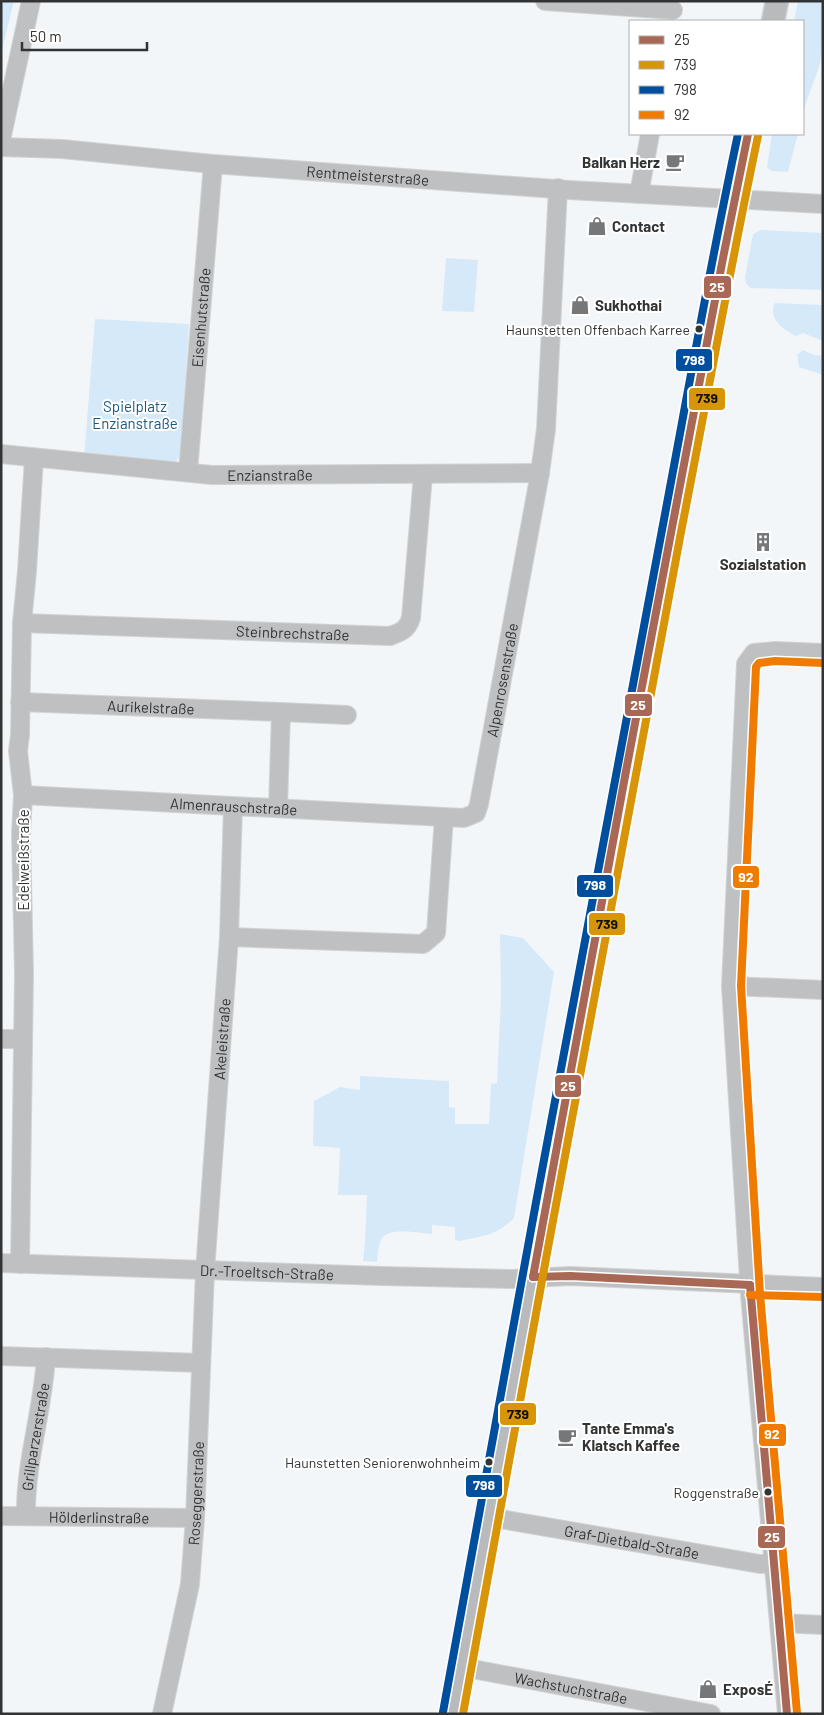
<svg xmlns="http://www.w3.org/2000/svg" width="824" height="1715" font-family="Barlow,sans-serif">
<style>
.green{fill:#d6e9f9}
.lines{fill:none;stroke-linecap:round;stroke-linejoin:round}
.minor-casing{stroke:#d1d3d4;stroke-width:20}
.major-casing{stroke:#d1d3d4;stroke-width:25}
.minor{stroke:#bfc0c1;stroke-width:18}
.major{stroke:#b8babb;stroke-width:22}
.bus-1-casing{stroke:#fff;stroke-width:11}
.bus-2-casing{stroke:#fff;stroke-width:11}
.bus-3-casing{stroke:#fff;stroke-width:11}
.bus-4-casing{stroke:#fff;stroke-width:11}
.bus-1{stroke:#a96855;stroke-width:8}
.bus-2{stroke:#d99508;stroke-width:8}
.bus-3{stroke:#004e9e;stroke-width:8}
.bus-4{stroke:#ef7c00;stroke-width:8}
.bus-dot{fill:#313334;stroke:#fff;stroke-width:2}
.labels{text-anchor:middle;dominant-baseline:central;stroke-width:4;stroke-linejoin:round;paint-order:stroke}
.bus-label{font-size:14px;fill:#313334;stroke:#fff;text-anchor:end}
.poi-label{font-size:15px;font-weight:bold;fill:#313334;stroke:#fff;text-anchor:start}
.street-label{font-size:15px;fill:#313334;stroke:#fff}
.park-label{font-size:15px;fill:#185883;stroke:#fff}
.line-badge{stroke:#fff;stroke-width:2}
.badge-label{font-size:14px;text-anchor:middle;font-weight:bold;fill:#fff}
.pale-badge-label{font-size:14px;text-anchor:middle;font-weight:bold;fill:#111}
</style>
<rect width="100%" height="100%" fill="#f3f6f8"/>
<!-- green -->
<g class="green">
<path d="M 1,1 L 14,1 L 2,50 L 1,50 Z"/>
<path d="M 798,1 L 823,1 L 823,48 L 819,67 L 803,111 L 803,21 L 794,21 Z"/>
<path d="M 772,134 L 798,134 L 788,172 L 771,171 L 767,167 Z"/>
<path d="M 761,230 L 823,233 L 823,290 L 750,288 L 746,283 L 745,277 L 753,234 Z"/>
<path d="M 446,258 L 478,260 L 474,312 L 442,311 Z"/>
<path d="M 775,303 L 823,305 L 823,341 L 803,333 L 796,336 C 784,330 767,318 775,303 Z"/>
<path d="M 95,319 L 189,324 L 181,451 L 178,459 L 174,464 L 84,458 Z"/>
<path d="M 803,350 L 814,355 L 823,356 L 823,375 L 799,367 L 797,355 Z"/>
<path d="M 500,934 L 523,938 L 554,972 L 514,1218 C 496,1236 483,1236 459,1241 L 455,1240 L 455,1227 L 432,1225 L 432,1234 C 419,1233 390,1227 382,1238 C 378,1245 378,1254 377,1262 L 363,1261 L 365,1241 L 367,1195 L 338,1195 L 340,1148 L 313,1146 L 314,1101 L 340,1087 L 360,1090 L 360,1076 L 449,1081 L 449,1107 L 455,1108 L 455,1124 L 489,1124 L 491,1084 L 497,1083 L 501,996 Z"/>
</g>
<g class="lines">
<!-- minor casing -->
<g class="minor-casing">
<g id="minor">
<path d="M 545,1 L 673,10"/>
<path d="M 1,140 L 31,1"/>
<path id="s1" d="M 1,147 L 62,149 L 213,164 L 569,190 L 823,204"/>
<path d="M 639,194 L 650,134"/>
<path id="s2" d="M 1,454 L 212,475 L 540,473"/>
<path id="s3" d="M 188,472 L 213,164"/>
<path id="s4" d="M 22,623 L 390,636 C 401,632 407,630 411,618 L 423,475"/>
<path id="s5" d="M 20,702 L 281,712 L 278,808"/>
<path d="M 281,712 L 347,715"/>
<path id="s6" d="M 23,795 L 444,817"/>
<path id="s7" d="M 229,937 L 423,944 L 436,933 L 444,817 L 464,818 L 476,813 L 479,804 L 540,473 L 546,429 L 558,188"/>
<path d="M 731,986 L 823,990"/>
<path d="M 1,1039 L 23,1039"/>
<path id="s8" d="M 1,1263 L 382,1276 L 513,1279 L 570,1276 L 823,1287"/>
<path d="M 20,1264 L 24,974 L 21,833 L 23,795 L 18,751 L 20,735 L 22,623 L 27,571 L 34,458"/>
<path d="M 1,1356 L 201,1363"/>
<path id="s9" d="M 1,1516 L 195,1518"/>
<path id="s10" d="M 26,1516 C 25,1462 43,1411 46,1357"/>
<path id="s11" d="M 489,1517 L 760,1564 L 774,1563"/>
<path d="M 779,1623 L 823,1625"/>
<path id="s12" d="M 462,1667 L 711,1714"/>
<path id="s13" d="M 162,1714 L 190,1584 L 195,1518 L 205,1271 L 229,937 L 233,806"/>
<path d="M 787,1714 L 750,1295 L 731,986 L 746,664 L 754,653 L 775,651 L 823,653"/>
</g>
</g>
<!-- major casing -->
<g class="major-casing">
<g id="major">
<path d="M 773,21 L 777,1"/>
<path d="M 453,1714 L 632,736 L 711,326 L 725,242 L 748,134"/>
</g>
</g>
<!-- minor -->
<use href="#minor" class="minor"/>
<!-- major -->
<use href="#major" class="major"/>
<!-- bus-1 casing -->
<g class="bus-1-casing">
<g id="bus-1">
<path d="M 533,1277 L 626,771 L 723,258 L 748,134"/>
<path d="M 533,1277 L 570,1276 L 750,1285"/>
<path d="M 750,1285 L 787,1714"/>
</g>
</g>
<!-- bus-2 casing -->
<g class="bus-2-casing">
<path id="bus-2" d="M 463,1714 C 535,1320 606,925 681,532 C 707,400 730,268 758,136"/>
</g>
<!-- bus-3 casing -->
<g class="bus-3-casing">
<path id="bus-3" d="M 443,1712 C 515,1318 586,923 662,530 C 687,398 710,265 738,134"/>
</g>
<!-- bus-4 casing -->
<g class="bus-4-casing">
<g id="bus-4">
<path d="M 750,1295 L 823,1297"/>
<path d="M 797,1713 L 760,1294 L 741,986 L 756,667 L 759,663 L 775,661 L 823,663"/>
</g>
</g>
<!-- bus-1 -->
<use href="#bus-1" class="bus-1"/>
<!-- bus-2 -->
<use href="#bus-2" class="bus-2"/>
<!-- bus-3 -->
<use href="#bus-3" class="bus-3"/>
<!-- bus-4 -->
<use href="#bus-4" class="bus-4"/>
</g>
<!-- icons -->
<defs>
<g id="cafe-bare" transform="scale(1.5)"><path d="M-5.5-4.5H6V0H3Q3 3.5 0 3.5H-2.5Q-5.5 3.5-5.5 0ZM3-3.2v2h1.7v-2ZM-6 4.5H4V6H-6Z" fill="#757779" stroke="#fff" stroke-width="2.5" paint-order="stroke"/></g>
<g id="shop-bare" transform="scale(1.5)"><path d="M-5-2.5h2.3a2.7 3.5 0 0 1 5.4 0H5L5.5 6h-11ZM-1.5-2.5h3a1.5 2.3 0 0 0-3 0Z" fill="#757779" stroke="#fff" stroke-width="2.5" paint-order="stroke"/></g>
<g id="building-bare" transform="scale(1.5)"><path d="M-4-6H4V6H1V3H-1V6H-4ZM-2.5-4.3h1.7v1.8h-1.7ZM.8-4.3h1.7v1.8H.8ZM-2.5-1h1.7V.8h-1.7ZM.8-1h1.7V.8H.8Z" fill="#757779" stroke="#fff" stroke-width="2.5" paint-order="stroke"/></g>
</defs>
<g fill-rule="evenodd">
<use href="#cafe-bare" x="675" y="162"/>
<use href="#shop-bare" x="597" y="226"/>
<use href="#shop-bare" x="580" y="305"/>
<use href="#building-bare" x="763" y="542"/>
<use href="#cafe-bare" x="567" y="1437"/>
<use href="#shop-bare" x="708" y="1689"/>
</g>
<!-- markers -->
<g class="bus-dot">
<circle cx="699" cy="329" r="4.5"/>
<circle cx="489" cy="1462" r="4.5"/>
<circle cx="768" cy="1492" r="4.5"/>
</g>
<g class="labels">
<!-- bus labels -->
<g class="bus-label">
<text x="690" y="329">Haunstetten Offenbach Karree</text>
<text x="480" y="1462">Haunstetten Seniorenwohnheim</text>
<text x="759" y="1492">Roggenstraße</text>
</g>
<!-- poi labels -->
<g class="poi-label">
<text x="660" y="162" text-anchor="end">Balkan Herz</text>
<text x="612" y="226">Contact</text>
<text x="595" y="305">Sukhothai</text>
<text x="763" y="564" text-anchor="middle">Sozialstation</text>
<text x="582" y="1428">Tante Emma's<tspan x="582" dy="17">Klatsch Kaffee</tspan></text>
<text x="723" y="1689">ExposÉ</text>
</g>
<!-- street labels -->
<g class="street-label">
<text stroke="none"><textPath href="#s1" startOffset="368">Rentmeisterstraße</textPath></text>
<text stroke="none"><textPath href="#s3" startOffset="155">Eisenhutstraße</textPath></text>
<text stroke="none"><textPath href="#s2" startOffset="270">Enzianstraße</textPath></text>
<text stroke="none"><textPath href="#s4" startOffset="271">Steinbrechstraße</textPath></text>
<text stroke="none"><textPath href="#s7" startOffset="496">Alpenrosenstraße</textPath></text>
<text stroke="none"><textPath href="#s5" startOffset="131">Aurikelstraße</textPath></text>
<text stroke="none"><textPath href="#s6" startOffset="211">Almenrauschstraße</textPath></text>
<text transform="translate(23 860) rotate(-90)">Edelweißstraße</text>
<text stroke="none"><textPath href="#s13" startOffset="679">Akeleistraße</textPath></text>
<text stroke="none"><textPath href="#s8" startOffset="266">Dr.-Troeltsch-Straße</textPath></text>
<text stroke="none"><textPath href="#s10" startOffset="80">Grillparzerstraße</textPath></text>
<text stroke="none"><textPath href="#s13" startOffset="224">Roseggerstraße</textPath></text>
<text stroke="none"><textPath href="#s9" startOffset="98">Hölderlinstraße</textPath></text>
<text stroke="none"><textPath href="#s11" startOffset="145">Graf-Dietbald-Straße</textPath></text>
<text stroke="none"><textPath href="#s12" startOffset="111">Wachstuchstraße</textPath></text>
</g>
<!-- park labels -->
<g class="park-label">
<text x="135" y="406">Spielplatz<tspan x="135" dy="17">Enzianstraße</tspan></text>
</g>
</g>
<g class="line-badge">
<rect x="703" y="275" width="29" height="24" rx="5" fill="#a96855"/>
<rect x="675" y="348" width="38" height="24" rx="5" fill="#004e9e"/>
<rect x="688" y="387" width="38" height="24" rx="5" fill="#d99508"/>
<rect x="624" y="693" width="29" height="24" rx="5" fill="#a96855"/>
<rect x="732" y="865" width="28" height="24" rx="5" fill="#ef7c00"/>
<rect x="576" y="874" width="38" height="24" rx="5" fill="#004e9e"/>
<rect x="588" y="912" width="38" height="24" rx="5" fill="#d99508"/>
<rect x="554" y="1074" width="28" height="24" rx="5" fill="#a96855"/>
<rect x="499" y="1402" width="38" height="24" rx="5" fill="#d99508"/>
<rect x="758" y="1423" width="29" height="24" rx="5" fill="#ef7c00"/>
<rect x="465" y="1474" width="38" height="24" rx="5" fill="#004e9e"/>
<rect x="757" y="1525" width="29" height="24" rx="5" fill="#a96855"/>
</g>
<g class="badge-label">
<text x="717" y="292">25</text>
<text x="694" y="365">798</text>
<text x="638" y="710">25</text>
<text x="746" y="882">92</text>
<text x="595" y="890">798</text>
<text x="568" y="1091">25</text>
<text x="772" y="1439">92</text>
<text x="484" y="1490">798</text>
<text x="772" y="1542">25</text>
</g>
<g class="pale-badge-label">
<text x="707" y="403">739</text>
<text x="607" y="929">739</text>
<text x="518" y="1419">739</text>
</g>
<!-- border -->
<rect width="824" height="1715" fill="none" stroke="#313334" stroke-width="5"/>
<!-- legend -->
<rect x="629" y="20" width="175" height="115" fill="#ffffff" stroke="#adadae"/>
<rect x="639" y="36" width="25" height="8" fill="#a96855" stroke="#adadae"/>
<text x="674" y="45" font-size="15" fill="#313334">25</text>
<rect x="639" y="61" width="25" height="8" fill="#d99508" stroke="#adadae"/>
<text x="674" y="70" font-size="15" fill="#313334">739</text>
<rect x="639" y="86" width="25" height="8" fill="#004e9e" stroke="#adadae"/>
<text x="674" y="95" font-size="15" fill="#313334">798</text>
<rect x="639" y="111" width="25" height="8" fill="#ef7c00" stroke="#adadae"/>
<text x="674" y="120" font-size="15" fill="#313334">92</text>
<!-- scale -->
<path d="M22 42v8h125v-8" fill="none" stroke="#313334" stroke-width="2.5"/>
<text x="30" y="42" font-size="15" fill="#313334" stroke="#ffffff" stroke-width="4" paint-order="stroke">50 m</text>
</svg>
